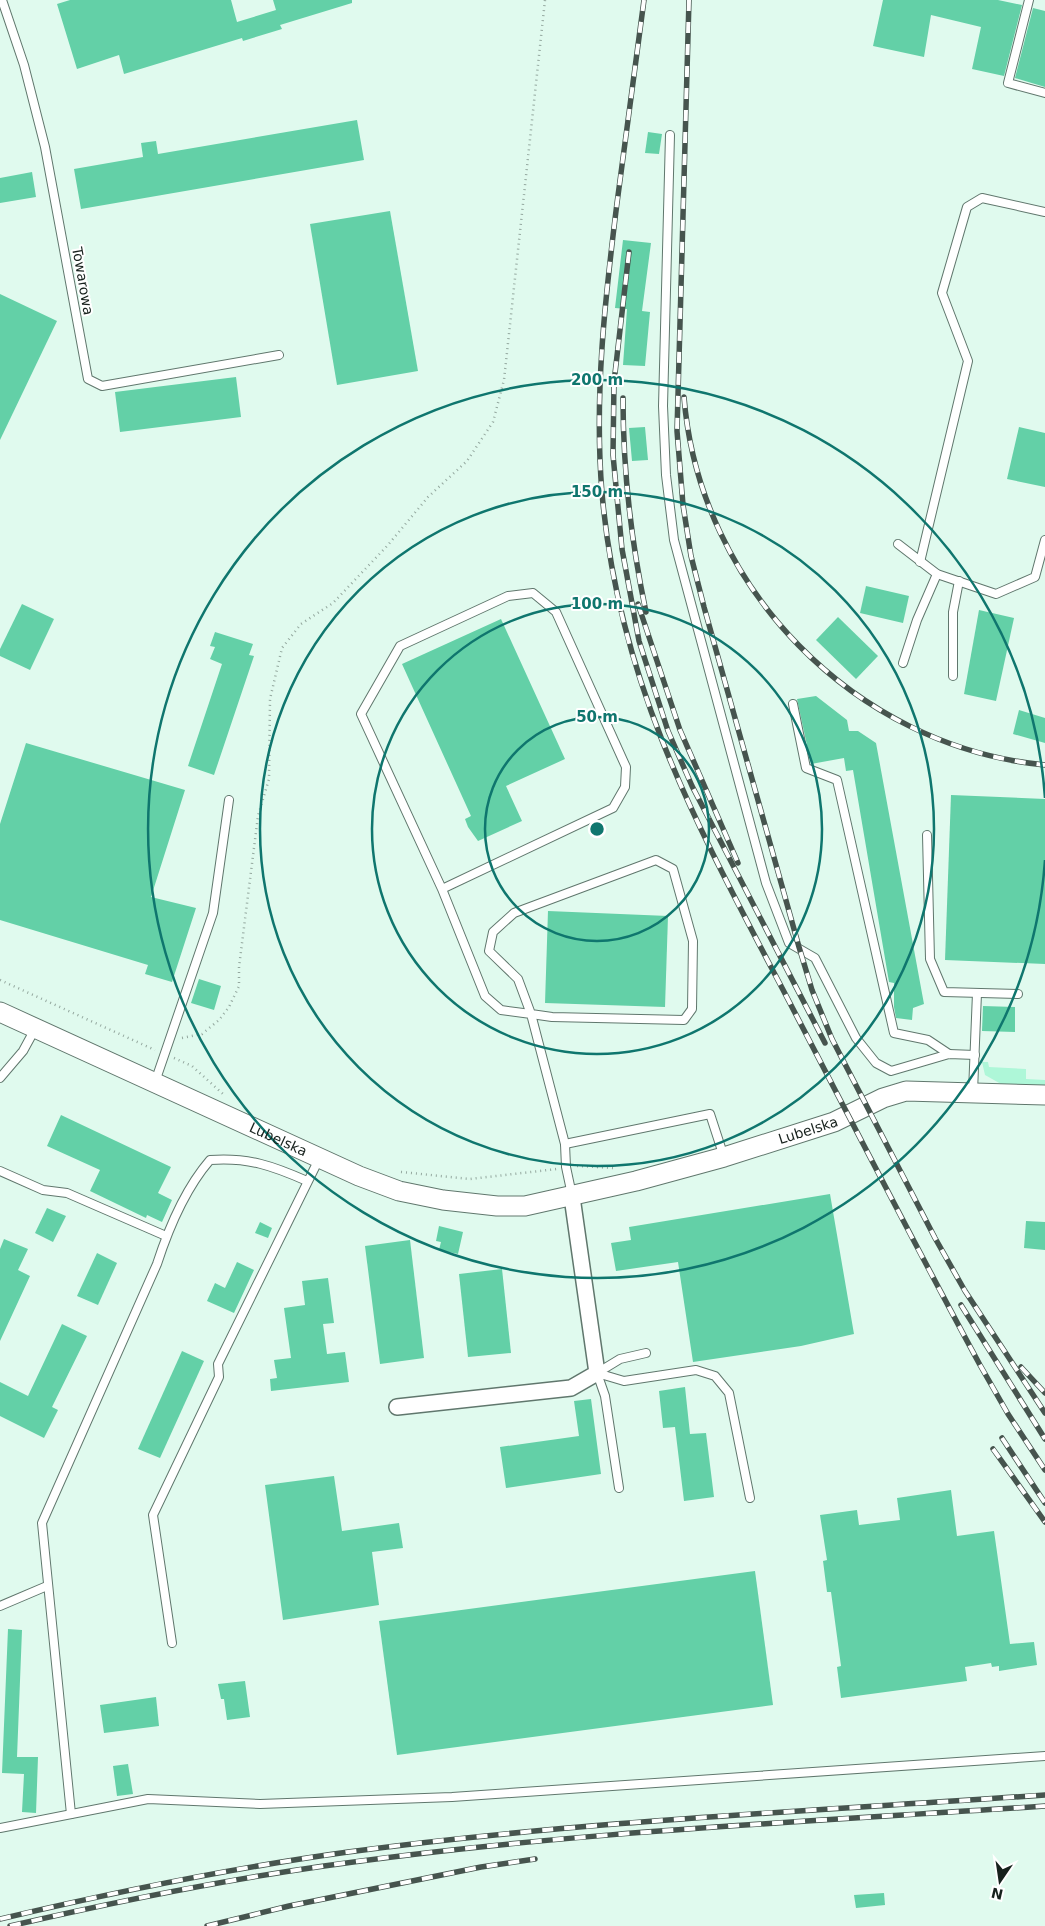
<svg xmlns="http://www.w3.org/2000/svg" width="1045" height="1926" font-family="'DejaVu Sans',sans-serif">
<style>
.green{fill:#aef7d8}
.building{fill:#63d0a7}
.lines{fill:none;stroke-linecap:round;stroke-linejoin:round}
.service-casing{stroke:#60776d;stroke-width:10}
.minor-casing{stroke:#60776d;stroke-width:18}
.tertiary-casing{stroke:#60776d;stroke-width:21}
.path{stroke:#94a89f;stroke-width:2.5;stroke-dasharray:1 4;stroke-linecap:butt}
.service{stroke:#fff;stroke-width:8}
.minor{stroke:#fff;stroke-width:15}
.tertiary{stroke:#fff;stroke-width:19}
.rail-casing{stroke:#46544e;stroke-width:5.5}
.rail{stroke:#fff;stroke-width:4;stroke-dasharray:11;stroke-linecap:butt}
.ring{fill:none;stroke:#0f766e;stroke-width:2.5}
.labels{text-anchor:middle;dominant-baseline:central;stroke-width:4;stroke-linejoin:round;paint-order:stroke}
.street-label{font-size:14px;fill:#17211d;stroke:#fff}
.centre{fill:#0f766e;stroke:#fff;stroke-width:2.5}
.ring-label{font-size:15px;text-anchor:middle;font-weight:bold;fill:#0f766e;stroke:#fff;stroke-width:4;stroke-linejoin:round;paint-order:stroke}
</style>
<rect width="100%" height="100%" fill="#e0faee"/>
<!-- green -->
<path class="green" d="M 982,1062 L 988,1062 L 989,1067 L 1026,1069 L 1026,1079 L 1045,1080 L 1045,1087 L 1001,1084 L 985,1075 Z"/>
<!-- building -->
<g class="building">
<path d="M 70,0 L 231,0 L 237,22 L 276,10 L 273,0 L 352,0 L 352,3 L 280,25 L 282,29 L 243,41 L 242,38 L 124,74 L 119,55 L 77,69 L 57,4 Z"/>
<path d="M 883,0 L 998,0 L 1022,5 L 1004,76 L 972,69 L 981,27 L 931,15 L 924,57 L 873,46 Z"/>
<path d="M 1033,8 L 1045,11 L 1045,87 L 1015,78 Z"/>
<path d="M 357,120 L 364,160 L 81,209 L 74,169 L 143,157 L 141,143 L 156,141 L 158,154 Z"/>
<path d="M 648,132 L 662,134 L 659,154 L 645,153 Z"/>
<path d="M 32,172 L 36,197 L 0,203 L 0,178 Z"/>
<path d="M 390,211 L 418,371 L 337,385 L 310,224 Z"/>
<path d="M 623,240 L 651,243 L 642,311 L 650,312 L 645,366 L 623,365 L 627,309 L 615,308 Z"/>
<path d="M 0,294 L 57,321 L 0,440 Z"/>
<path d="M 236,377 L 241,417 L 120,432 L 115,392 Z"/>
<path d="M 645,427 L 648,460 L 632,461 L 629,428 Z"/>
<path d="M 1019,427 L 1045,433 L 1045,487 L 1007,479 Z"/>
<path d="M 866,586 L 909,596 L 903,623 L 860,613 Z"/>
<path d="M 22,604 L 54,619 L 30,670 L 0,656 L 0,649 Z"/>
<path d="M 979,610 L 1014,618 L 996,701 L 964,694 Z"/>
<path d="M 838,617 L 878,656 L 856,679 L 816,640 Z"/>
<path d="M 501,619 L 565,759 L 506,786 L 522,821 L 478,841 L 468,827 L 465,819 L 471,816 L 402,664 Z"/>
<path d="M 215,632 L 253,644 L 249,655 L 254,656 L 214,775 L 188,766 L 222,664 L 210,659 L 215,647 L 210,646 Z"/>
<path d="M 816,696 L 847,720 L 849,731 L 858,731 L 876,743 L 924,1004 L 913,1008 L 912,1020 L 896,1018 L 894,1007 L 894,983 L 889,982 L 853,770 L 846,771 L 844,758 L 811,764 L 797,699 Z"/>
<path d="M 1019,710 L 1045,718 L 1045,743 L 1013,734 Z"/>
<path d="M 26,743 L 185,790 L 151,897 L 196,908 L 172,982 L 145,974 L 148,965 L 0,920 L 0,824 Z"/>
<path d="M 951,795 L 1045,799 L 1045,964 L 945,960 Z"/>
<path d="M 548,911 L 668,916 L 665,1007 L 545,1003 Z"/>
<path d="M 199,979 L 221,986 L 214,1010 L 191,1003 Z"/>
<path d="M 983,1006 L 1015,1007 L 1015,1032 L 982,1031 Z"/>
<path d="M 61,1115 L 171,1167 L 158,1193 L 172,1200 L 162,1222 L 147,1215 L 146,1218 L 90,1191 L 100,1170 L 47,1146 Z"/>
<path d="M 830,1194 L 854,1334 L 801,1346 L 693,1362 L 678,1262 L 616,1271 L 611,1243 L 631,1240 L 629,1227 Z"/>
<path d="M 47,1208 L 66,1216 L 53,1242 L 35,1233 Z"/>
<path d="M 1026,1221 L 1045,1222 L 1045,1250 L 1024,1248 Z"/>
<path d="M 260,1222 L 272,1228 L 268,1238 L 255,1233 Z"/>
<path d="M 439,1226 L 463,1232 L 458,1254 L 439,1250 L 441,1242 L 436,1241 Z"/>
<path d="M 4,1239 L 28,1249 L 18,1270 L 30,1276 L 0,1341 L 0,1249 Z"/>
<path d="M 410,1240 L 424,1358 L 380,1364 L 365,1246 Z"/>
<path d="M 97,1253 L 117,1263 L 98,1305 L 77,1296 Z"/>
<path d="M 237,1262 L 254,1270 L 234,1313 L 207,1301 L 215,1283 L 225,1288 Z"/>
<path d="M 502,1269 L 511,1353 L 468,1357 L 459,1274 Z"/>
<path d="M 328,1278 L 334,1323 L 323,1324 L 327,1354 L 345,1352 L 349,1382 L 271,1391 L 270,1379 L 277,1378 L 274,1360 L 291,1358 L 284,1308 L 305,1305 L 302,1281 Z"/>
<path d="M 62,1324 L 87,1336 L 52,1407 L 58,1410 L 44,1438 L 0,1416 L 0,1382 L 28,1396 Z"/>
<path d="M 182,1351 L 204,1361 L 160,1458 L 138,1449 Z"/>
<path d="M 685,1387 L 690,1434 L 706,1433 L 714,1497 L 684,1501 L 675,1427 L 663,1428 L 659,1391 Z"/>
<path d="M 591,1399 L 601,1474 L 506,1488 L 500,1447 L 579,1436 L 574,1401 Z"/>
<path d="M 334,1476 L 342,1531 L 399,1523 L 403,1548 L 372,1552 L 379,1605 L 283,1620 L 265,1485 Z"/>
<path d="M 951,1490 L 957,1536 L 994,1531 L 1010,1644 L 1034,1642 L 1037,1665 L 999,1671 L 999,1666 L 992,1667 L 991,1663 L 965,1667 L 967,1681 L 841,1698 L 837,1667 L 841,1666 L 831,1592 L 827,1592 L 823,1561 L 827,1560 L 820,1515 L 857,1510 L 859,1525 L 900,1520 L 897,1498 Z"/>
<path d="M 755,1571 L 773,1705 L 397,1755 L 379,1621 Z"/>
<path d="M 8,1629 L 22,1630 L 17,1757 L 38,1757 L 36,1813 L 22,1812 L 24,1774 L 2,1773 Z"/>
<path d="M 245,1681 L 250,1717 L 227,1720 L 224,1699 L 221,1699 L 218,1684 Z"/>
<path d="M 156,1697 L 159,1726 L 104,1733 L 100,1705 Z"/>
<path d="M 128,1764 L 133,1794 L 117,1796 L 113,1766 Z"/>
<path d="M 884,1893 L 885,1905 L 856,1908 L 854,1895 Z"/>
</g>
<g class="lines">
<!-- service casing -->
<g class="service-casing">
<g id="service">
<path d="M 2,0 L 24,65 L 45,147 L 88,379 L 102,386 L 279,355"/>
<path d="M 1029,0 L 1008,83 L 1045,93"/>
<path d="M 670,135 L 663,406 L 666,475 L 674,540 L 766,883 L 789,943 L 815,958 L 856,1038 L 876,1063 L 891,1071 L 949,1054 L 975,1055"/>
<path d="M 898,544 L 937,574 L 996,594 L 1035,577 L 1045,540"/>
<path d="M 920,562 L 968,361 L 942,293 L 967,207 L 982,198 L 1045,212"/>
<path d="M 903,663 L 917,620 L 937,574"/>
<path d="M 953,676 L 953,612 L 959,581"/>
<path d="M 793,704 L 806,768 L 837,780 L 894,1033 L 928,1040 L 949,1054"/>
<path d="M 927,835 L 930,959 L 944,992 L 1018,994"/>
<path d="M 656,860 L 673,869 L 693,941 L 692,1009 L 684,1020 L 552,1017 L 531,1014 L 518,979 L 489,951 L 493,932 L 514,913 Z"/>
<path d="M 442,889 L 361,714 L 400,646 L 508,596 L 533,593 L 556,612 L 626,767 L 625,787 L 613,808 L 442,889 L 485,996 L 501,1010 L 531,1014 L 565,1144 L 566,1167 L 572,1195"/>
<path d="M 0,1078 L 23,1051 L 35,1029"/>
<path d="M 155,1082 L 213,913 L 229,800"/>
<path d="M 973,1092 L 977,993"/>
<path d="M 565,1144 L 710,1114 L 724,1157"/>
<path d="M 0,1171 L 43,1190 L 67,1193 L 166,1236"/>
<path d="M 646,1353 L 620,1359 L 597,1373 L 624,1381 L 696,1370 L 715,1376 L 729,1393 L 750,1498"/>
<path d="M 597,1373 L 605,1396 L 619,1488"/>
<path d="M 0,1606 L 47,1586"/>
<path d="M 172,1643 L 153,1515 L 219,1377 L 218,1364 L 319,1159"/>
<path d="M 71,1814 L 42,1523 L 157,1264 C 169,1227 185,1189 210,1160 C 248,1157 273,1166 307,1181"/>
<path d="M 0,1828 L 148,1799 L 260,1804 L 452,1797 L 1045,1756"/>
</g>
</g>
<!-- minor casing -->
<g class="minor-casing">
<path id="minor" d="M 397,1407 L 571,1388 L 597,1373 L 572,1197"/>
</g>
<!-- tertiary casing -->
<g class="tertiary-casing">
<g id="tertiary">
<path id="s1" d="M 0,1012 L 359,1176 L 399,1191 L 443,1200 L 497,1206 L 525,1206 L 636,1181 L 724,1157 L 834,1122 L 883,1098 L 906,1091 L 1045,1095"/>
</g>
</g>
<!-- path -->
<g class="path">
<path d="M 0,980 L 155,1050"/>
<path d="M 182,1038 L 202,1034 L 219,1020 L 229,1007 L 239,986 L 239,967 L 258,816 L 269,779 L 270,699 L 282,648 L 301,624 L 333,603 L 388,545 L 428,497 L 467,461 L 493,422 L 504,380 L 545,0"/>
<path d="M 174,1058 L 192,1066 L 223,1094"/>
<path d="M 577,1166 L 614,1168"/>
<path d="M 401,1172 L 470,1179 L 557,1169"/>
</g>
<!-- service -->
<use href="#service" class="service"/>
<!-- minor -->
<use href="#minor" class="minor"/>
<!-- tertiary -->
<use href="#tertiary" class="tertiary"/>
<!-- rail casing -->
<g class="rail-casing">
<g id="rail">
<path d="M 644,0 C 635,68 626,135 617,203 C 605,299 594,396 602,493 C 619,691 704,838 793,1009 C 855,1128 916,1247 980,1365 L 1008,1414 L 1045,1470"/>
<path d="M 689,0 L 677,431 L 683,505 L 691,556 L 704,607 L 799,947 L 812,990 L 832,1039 L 935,1238 L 965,1291 L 1045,1413"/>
<path d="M 629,252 L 614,382 L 613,455 L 622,549 L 639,641 L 668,731 L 692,786 L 825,1043"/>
<path d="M 684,397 C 699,587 855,747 1045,765"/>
<path d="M 623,398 C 623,471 631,541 646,612"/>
<path d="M 638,604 L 680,730 L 738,863"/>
<path d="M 961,1305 L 1045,1439"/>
<path d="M 1021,1367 L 1045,1393"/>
<path d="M 1002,1438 L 1045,1503"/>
<path d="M 993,1449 L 1045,1522"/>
<path d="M 0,1919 C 115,1892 231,1868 348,1852 C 579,1821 813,1811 1045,1795"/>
<path d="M 10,1926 C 114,1902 218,1881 324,1866 C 562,1832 805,1822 1045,1806"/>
<path d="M 207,1926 L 289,1906 L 481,1867 L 535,1859"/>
</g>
</g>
<!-- rail -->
<use href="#rail" class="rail"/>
</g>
<!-- distance rings -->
<g class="ring">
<circle cx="597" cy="829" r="112"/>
<circle cx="597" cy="829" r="225"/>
<circle cx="597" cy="829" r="337"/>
<path d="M1045 860A449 449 0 1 1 1045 798"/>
</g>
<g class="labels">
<!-- street labels -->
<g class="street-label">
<text transform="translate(83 281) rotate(80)">Towarowa</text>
<text stroke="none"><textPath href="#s1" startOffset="858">Lubelska</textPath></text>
<text stroke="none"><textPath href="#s1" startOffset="306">Lubelska</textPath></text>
</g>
</g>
<circle cx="597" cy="829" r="8" class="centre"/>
<g class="ring-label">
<text x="597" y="385">200 m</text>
<text x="597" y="497">150 m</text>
<text x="597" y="609">100 m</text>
<text x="597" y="722">50 m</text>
</g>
<!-- north arrow -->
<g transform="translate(1000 1881) rotate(193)" stroke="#ffffff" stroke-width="4" paint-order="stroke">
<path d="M0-4L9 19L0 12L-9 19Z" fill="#17211d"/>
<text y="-8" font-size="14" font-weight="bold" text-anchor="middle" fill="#17211d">N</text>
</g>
</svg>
